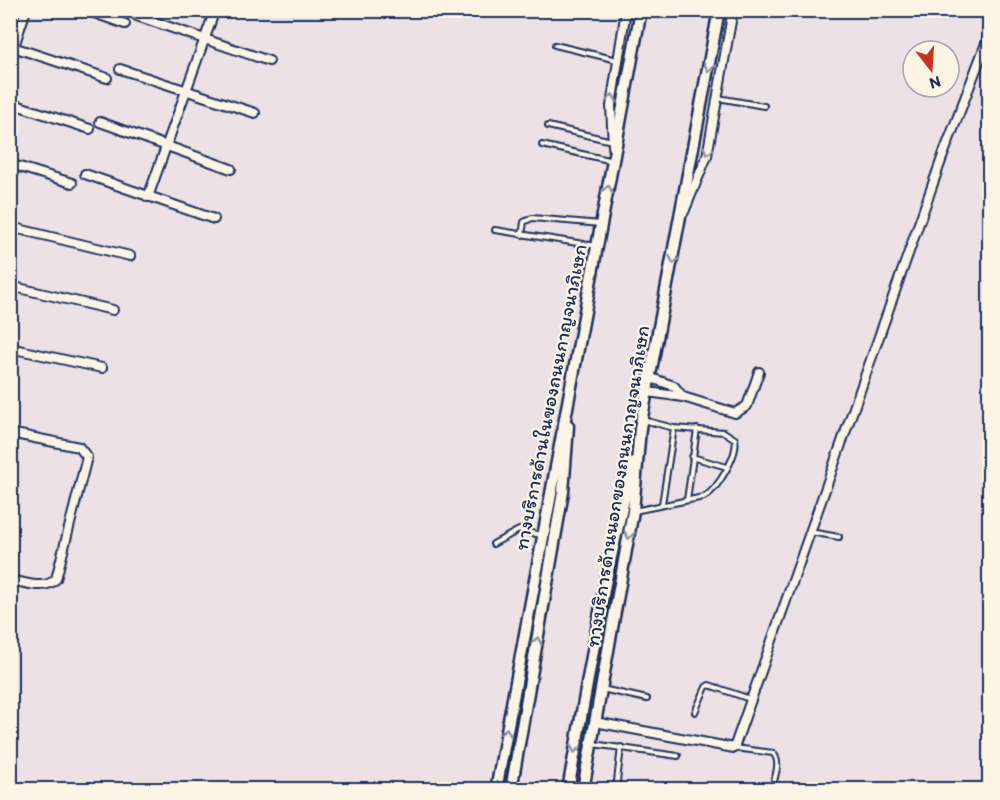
<svg xmlns="http://www.w3.org/2000/svg" width="1000" height="800" font-family="Itim,'Playpen Sans Thai',sans-serif">
<style>
.lines{fill:none;stroke-linecap:round;stroke-linejoin:round}
.service-casing{stroke:#1b2f5e;stroke-width:8}
.minor-casing{stroke:#1b2f5e;stroke-width:12}
.secondary-casing{stroke:#1b2f5e;stroke-width:15}
.service{stroke:#fcf5e5;stroke-width:4}
.minor{stroke:#fcf5e5;stroke-width:8}
.secondary{stroke:#fcf5e5;stroke-width:10}
.oneway{stroke:#8c92a2}
.labels{text-anchor:middle;dominant-baseline:central;stroke-width:4.5;stroke-linejoin:round;paint-order:stroke}
.street-label{font-size:20px;fill:#1b2f5e;stroke:#fcf5e5}
</style>
<rect width="100%" height="100%" fill="#ece2e6"/>
<filter id="ink" filterUnits="userSpaceOnUse"><feTurbulence type="fractalNoise" baseFrequency=".0167" numOctaves="2"/><feDisplacementMap in="SourceGraphic" scale="12" xChannelSelector="R" yChannelSelector="G"/><feConvolveMatrix kernelMatrix="1 2 1 2 8 2 1 2 1" color-interpolation-filters="sRGB"/></filter>
<g filter="url(#ink)">
<g class="lines">
<!-- service casing -->
<g class="service-casing">
<g id="service">
<path d="M 555,45 L 617,60"/>
<path d="M 718,98 L 764,106"/>
<path d="M 548,126 L 612,141"/>
<path d="M 542,145 L 613,161"/>
<path d="M 495,230 L 597,246"/>
<path d="M 522,235 L 524,222 L 532,218 L 601,224"/>
<path d="M 692,457 L 727,467"/>
<path d="M 687,500 L 697,429"/>
<path d="M 662,504 L 674,428"/>
<path d="M 634,511 L 704,497 C 717,490 739,454 735,439 L 724,432 L 674,428 L 643,420"/>
<path d="M 810,532 L 839,537"/>
<path d="M 493,544 L 519,530 L 541,535"/>
<path d="M 602,689 L 647,699"/>
<path d="M 695,712 L 706,687 L 709,685 L 750,699"/>
<path d="M 593,744 L 678,756"/>
<path d="M 735,748 L 773,753 C 782,762 774,778 772,790"/>
<path d="M 616,790 L 621,747"/>
</g>
</g>
<!-- minor casing -->
<g class="minor-casing">
<g id="minor">
<path d="M 86,10 L 125,24"/>
<path d="M 137,16 L 269,61"/>
<path d="M 10,46 L 107,78"/>
<path d="M 10,58 L 26,10"/>
<path d="M 120,69 L 255,113"/>
<path d="M 10,103 L 90,129"/>
<path d="M 100,122 L 231,169"/>
<path d="M 613,146 L 611,106 L 626,10"/>
<path d="M 10,164 L 72,183"/>
<path d="M 85,174 L 214,219"/>
<path d="M 148,197 L 215,10"/>
<path d="M 684,212 L 707,156 L 733,10"/>
<path d="M 10,227 L 130,256"/>
<path d="M 10,286 L 113,310"/>
<path d="M 10,348 L 102,368"/>
<path d="M 651,378 L 674,386 L 683,397"/>
<path d="M 648,392 L 683,397 L 735,413 L 747,406 L 759,372"/>
<path d="M 10,433 L 79,447 L 87,457 L 56,579 C 45,591 24,582 10,580"/>
<path d="M 595,722 L 734,748 L 942,158 L 990,33"/>
</g>
</g>
<!-- secondary casing -->
<g class="secondary-casing">
<g id="secondary">
<path d="M 496,790 L 641,10"/>
<path d="M 511,790 L 563,492 L 568,426"/>
<path d="M 568,790 L 605,584 L 632,463"/>
<path d="M 583,790 L 633,511 L 640,428 L 719,10"/>
</g>
</g>
<!-- service -->
<use href="#service" class="service"/>
<!-- minor -->
<use href="#minor" class="minor"/>
<!-- secondary -->
<use href="#secondary" class="secondary"/>
</g>
<!-- one-way arrows -->
<defs><path id="oneway-chevron" d="M-2-3.5L2.5 0L-2 3.5" fill="none" stroke-width="1.6" stroke-linecap="round" stroke-linejoin="round" transform="scale(1.5)"/></defs>
<g class="oneway">
<use href="#oneway-chevron" transform="translate(709 68) rotate(100)"/>
<use href="#oneway-chevron" transform="translate(612 98) rotate(-85)"/>
<use href="#oneway-chevron" transform="translate(708 151) rotate(103)"/>
<use href="#oneway-chevron" transform="translate(608 189) rotate(-79)"/>
<use href="#oneway-chevron" transform="translate(674 260) rotate(101)"/>
<use href="#oneway-chevron" transform="translate(629 535) rotate(100)"/>
<use href="#oneway-chevron" transform="translate(537 641) rotate(-80)"/>
<use href="#oneway-chevron" transform="translate(506 732) rotate(-80)"/>
<use href="#oneway-chevron" transform="translate(575 749) rotate(99)"/>
</g>
</g>
<g class="labels">
<!-- street labels -->
<g class="street-label">
<text transform="translate(550 397) rotate(-79)">ทางบริการด้านในของถนนกาญจนาภิเษก</text>
<text transform="translate(617 486) rotate(-81)">ทางบริการด้านนอกของถนนกาญจนาภิเษก</text>
</g>
</g>
<!-- margin -->
<rect width="1000" height="800" fill="none" stroke="#fcf5e5" stroke-width="36"/>
<rect x="18" y="18" width="964" height="764" fill="none" stroke="#1b2f5e" stroke-width="2" filter="url(#ink)"/>
<!-- north arrow -->
<g transform="translate(931 69) rotate(163)"><circle r="28" fill="#fcf5e5" stroke="#a2a6af" stroke-width="1.5"/>
<path d="M0-4.5L10 22L0 15L-10 22Z" fill="#c8321e"/>
<text y="-9" font-size="16" font-weight="bold" text-anchor="middle" fill="#1b2f5e">N</text>
</g>
</svg>
